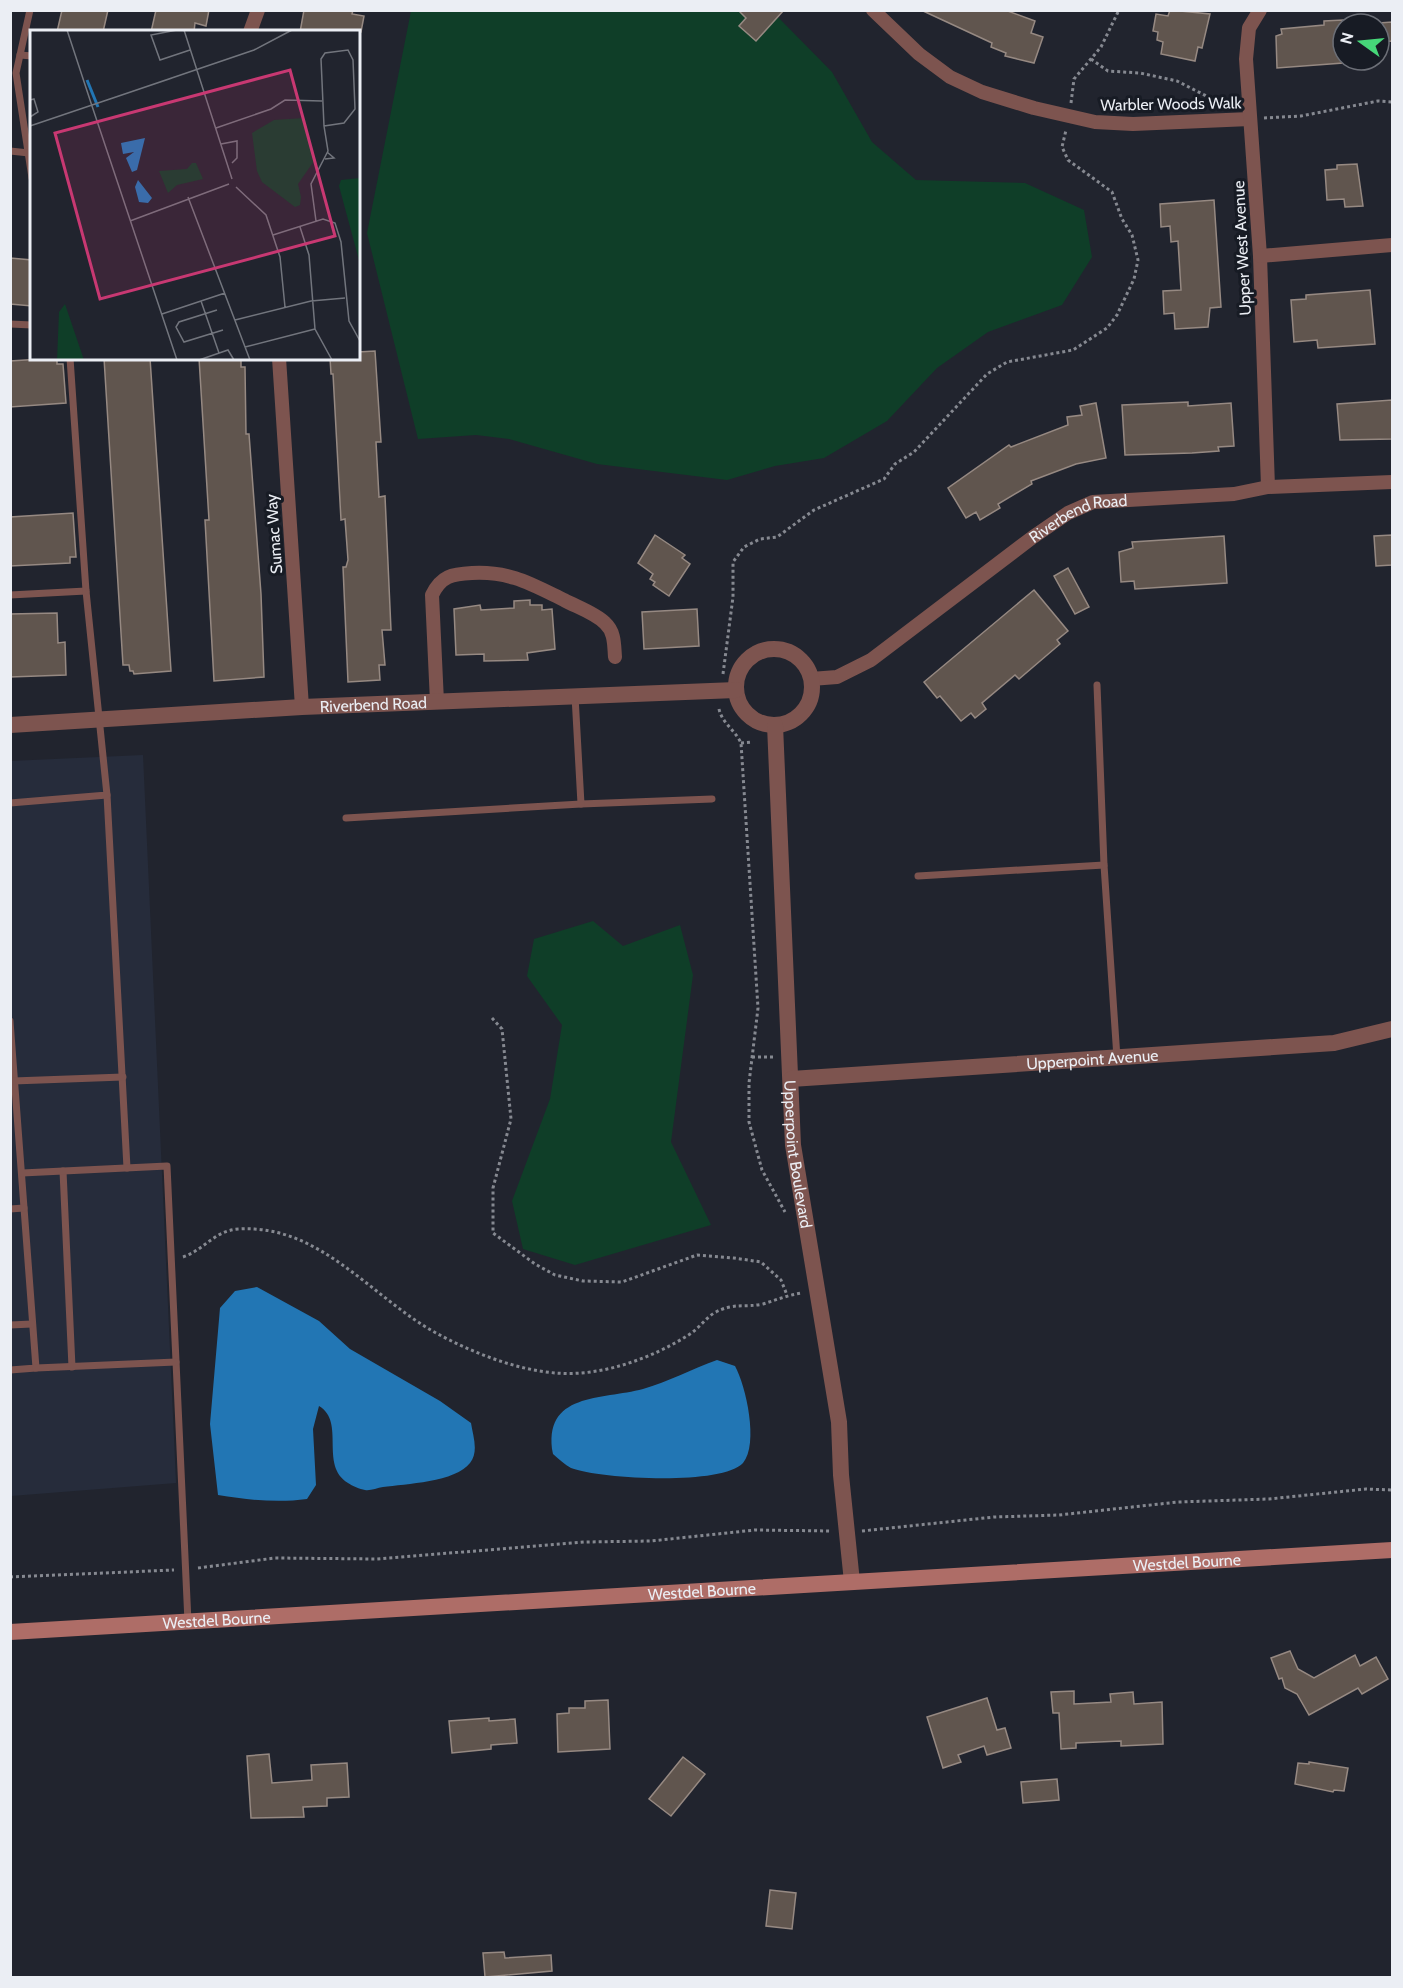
<svg xmlns="http://www.w3.org/2000/svg" width="1403" height="1988" font-family="Cabin,sans-serif">
<style>
.built{fill:#262c3b}
.green{fill:#0f3e28}
.water{fill:#2276b4}
.building{fill:#60554e;stroke:#968982;stroke-width:1.5}
.lines{fill:none;stroke-linecap:round;stroke-linejoin:round}
.path{stroke:#868991;stroke-width:3;stroke-dasharray:3 3;stroke-linecap:butt}
.service{stroke:#7d544f;stroke-width:7}
.minor{stroke:#7d544f;stroke-width:14}
.tertiary{stroke:#7d544f;stroke-width:16}
.secondary{stroke:#ae6d67;stroke-width:16}
.labels{text-anchor:middle;dominant-baseline:central;stroke-width:6;stroke-linejoin:round;paint-order:stroke}
.street-label{font-size:16px;fill:#ebeef4;stroke:#171b24}
.inset-river{fill:none;stroke:#2276b4;stroke-width:3}
.inset-road{fill:none;stroke:#72757d;stroke-width:1.5}
.view{fill:#c83872;fill-opacity:0.15;stroke:#c83872;stroke-width:3}
.inset-edge{fill:none;stroke:#ebeef4;stroke-width:3}
</style>
<rect width="100%" height="100%" fill="#21242e"/>
<!-- built -->
<path class="built" d="M 143,755 L 176,1483 L 11,1496 L 10,761 Z"/>
<!-- green -->
<g class="green">
<path d="M 771,10 L 832,72 L 872,142 L 916,180 L 1025,183 L 1084,210 L 1092,257 L 1062,305 L 988,332 L 937,368 L 887,421 L 824,458 L 775,466 L 727,480 L 597,464 L 509,439 L 476,435 L 418,439 L 367,233 L 411,11 Z"/>
<path d="M 593,921 L 623,946 L 680,925 L 693,975 L 671,1142 L 711,1225 L 575,1265 L 523,1249 L 512,1201 L 550,1099 L 562,1025 L 527,976 L 534,939 Z"/>
</g>
<!-- water -->
<g class="water">
<path d="M 257,1287 L 319,1321 L 350,1349 L 440,1401 L 471,1423 C 473,1436 479,1452 470,1463 C 456,1482 405,1484 383,1487 C 377,1488 370,1491 365,1490 C 360,1489 352,1486 348,1483 C 319,1465 346,1422 319,1406 L 313,1429 L 316,1485 L 307,1499 C 278,1503 248,1500 218,1495 L 210,1424 L 220,1308 L 235,1291 Z"/>
<path d="M 717,1360 L 735,1366 C 746,1386 759,1444 743,1463 C 722,1486 600,1479 571,1468 C 565,1465 559,1459 553,1454 C 542,1392 602,1400 643,1389 C 668,1382 692,1369 717,1360 Z"/>
</g>
<!-- building -->
<g class="building">
<path d="M 62,10 L 108,10 L 103,32 L 57,32 Z"/>
<path d="M 156,10 L 209,10 L 206,26 L 195,23 L 194,32 L 151,32 Z"/>
<path d="M 304,10 L 353,10 L 352,14 L 364,16 L 361,32 L 300,32 Z"/>
<path d="M 738,10 L 784,10 L 756,41 L 739,26 L 746,18 Z"/>
<path d="M 921,10 L 1005,10 L 1035,21 L 1031,33 L 1043,37 L 1034,63 L 1005,56 L 1006,53 L 991,47 L 992,43 Z"/>
<path d="M 1170,10 L 1210,14 L 1202,48 L 1198,47 L 1195,61 L 1161,54 L 1163,42 L 1157,40 L 1158,32 L 1153,31 L 1156,14 L 1168,16 Z"/>
<path d="M 1343,20 L 1343,63 L 1277,68 L 1276,36 L 1282,34 L 1281,29 L 1324,25 L 1324,21 Z"/>
<path d="M 1392,22 L 1392,41 L 1379,42 L 1379,23 Z"/>
<path d="M 1357,164 L 1363,206 L 1345,207 L 1344,199 L 1327,200 L 1325,170 L 1337,169 L 1337,165 Z"/>
<path d="M 1214,200 L 1221,307 L 1210,308 L 1208,327 L 1175,329 L 1174,313 L 1164,314 L 1163,291 L 1181,290 L 1178,241 L 1171,242 L 1170,226 L 1161,227 L 1160,204 Z"/>
<path d="M 10,258 L 32,260 L 32,306 L 10,304 Z"/>
<path d="M 1370,290 L 1375,344 L 1318,348 L 1317,340 L 1294,342 L 1291,300 L 1306,299 L 1306,295 Z"/>
<path d="M 375,351 L 381,442 L 376,442 L 379,497 L 385,496 L 391,630 L 382,630 L 385,665 L 379,665 L 380,680 L 348,682 L 343,567 L 346,567 L 348,560 L 345,519 L 341,520 L 333,374 L 331,374 L 330,358 L 358,358 L 358,352 Z"/>
<path d="M 57,358 L 57,364 L 63,364 L 66,403 L 10,407 L 10,361 Z"/>
<path d="M 104,358 L 150,358 L 171,671 L 134,674 L 133,671 L 130,671 L 129,665 L 123,665 Z"/>
<path d="M 199,358 L 241,358 L 241,367 L 245,367 L 246,434 L 249,434 L 261,594 L 264,677 L 214,681 L 205,520 L 209,520 Z"/>
<path d="M 1392,400 L 1392,439 L 1340,440 L 1337,404 Z"/>
<path d="M 1188,402 L 1188,406 L 1231,403 L 1234,446 L 1218,447 L 1219,451 L 1192,453 L 1125,455 L 1122,405 Z"/>
<path d="M 1096,403 L 1106,458 L 1076,464 L 1031,481 L 1032,484 L 998,504 L 1000,508 L 980,520 L 976,512 L 966,518 L 948,488 L 1009,445 L 1011,447 L 1068,425 L 1067,417 L 1082,415 L 1080,406 Z"/>
<path d="M 73,513 L 76,557 L 70,557 L 70,563 L 10,566 L 10,517 Z"/>
<path d="M 655,535 L 685,555 L 682,558 L 690,564 L 669,596 L 653,585 L 655,582 L 650,579 L 653,574 L 638,563 Z"/>
<path d="M 1392,535 L 1392,565 L 1376,566 L 1374,536 Z"/>
<path d="M 1224,536 L 1227,583 L 1135,589 L 1134,581 L 1121,582 L 1119,552 L 1133,548 L 1132,542 Z"/>
<path d="M 1068,568 L 1089,607 L 1075,614 L 1054,576 Z"/>
<path d="M 1034,590 L 1068,631 L 1057,640 L 1060,644 L 1019,679 L 1015,675 L 982,703 L 986,709 L 975,718 L 971,713 L 961,721 L 940,696 L 937,698 L 924,682 Z"/>
<path d="M 530,600 L 530,605 L 542,605 L 542,610 L 552,609 L 555,649 L 527,653 L 528,660 L 484,661 L 484,654 L 456,655 L 454,609 L 480,605 L 481,610 L 514,608 L 514,601 Z"/>
<path d="M 697,609 L 699,646 L 644,649 L 642,612 Z"/>
<path d="M 57,613 L 58,643 L 65,642 L 66,675 L 10,677 L 10,614 Z"/>
<path d="M 1290,1651 L 1298,1669 L 1314,1678 L 1355,1655 L 1360,1666 L 1376,1657 L 1388,1679 L 1362,1694 L 1358,1688 L 1309,1715 L 1297,1694 L 1285,1688 L 1282,1678 L 1279,1679 L 1271,1658 Z"/>
<path d="M 1074,1691 L 1074,1704 L 1111,1702 L 1110,1694 L 1133,1692 L 1134,1704 L 1162,1702 L 1163,1744 L 1121,1746 L 1121,1741 L 1076,1743 L 1076,1748 L 1061,1749 L 1059,1713 L 1053,1713 L 1051,1692 Z"/>
<path d="M 987,1698 L 997,1730 L 1005,1728 L 1011,1748 L 987,1755 L 984,1746 L 958,1755 L 961,1762 L 943,1768 L 927,1717 Z"/>
<path d="M 608,1700 L 610,1749 L 558,1752 L 557,1714 L 569,1713 L 569,1708 L 585,1708 L 585,1701 Z"/>
<path d="M 489,1718 L 489,1721 L 515,1719 L 517,1743 L 491,1745 L 491,1749 L 452,1753 L 449,1721 Z"/>
<path d="M 269,1754 L 272,1783 L 312,1780 L 311,1765 L 347,1763 L 349,1797 L 327,1798 L 327,1806 L 303,1807 L 304,1817 L 251,1818 L 247,1756 Z"/>
<path d="M 683,1757 L 705,1774 L 671,1816 L 649,1799 Z"/>
<path d="M 1309,1762 L 1348,1768 L 1344,1791 L 1334,1790 L 1333,1792 L 1295,1784 L 1298,1763 L 1309,1764 Z"/>
<path d="M 1057,1779 L 1059,1800 L 1023,1803 L 1021,1782 Z"/>
<path d="M 770,1890 L 796,1893 L 792,1929 L 766,1926 Z"/>
<path d="M 504,1952 L 505,1958 L 551,1955 L 552,1971 L 485,1977 L 483,1953 Z"/>
</g>
<g class="lines">
<!-- path -->
<g class="path">
<path d="M 1091,59 L 1108,71 L 1140,73 L 1177,81 L 1222,104"/>
<path d="M 1071,103 L 1074,79 L 1101,47 L 1119,10"/>
<path d="M 1264,118 L 1301,116 L 1378,101 L 1392,102"/>
<path d="M 723,674 L 733,597 L 733,562 L 744,547 L 760,539 L 777,537 L 814,510 L 884,479 L 895,464 L 914,452 L 987,374 L 1007,362 L 1073,350 L 1107,328 L 1117,315 L 1134,279 L 1138,260 L 1132,235 L 1122,219 L 1112,192 L 1068,160 L 1062,147 L 1066,130"/>
<path d="M 719,709 C 722,723 735,730 741,743 L 758,1008 L 749,1083 L 749,1122 L 762,1170 L 785,1212"/>
<path d="M 741,743 L 752,742"/>
<path d="M 492,1018 L 502,1029 L 511,1119 L 493,1188 L 493,1233 L 535,1264 L 555,1275 L 583,1281 L 622,1282 L 697,1255 L 734,1258 L 761,1262 L 781,1280 L 787,1295"/>
<path d="M 752,1057 L 774,1057"/>
<path d="M 183,1257 C 204,1250 215,1230 239,1229 C 320,1224 371,1297 436,1333 C 471,1352 516,1370 556,1373 C 601,1377 653,1358 690,1334 C 699,1328 705,1319 714,1313 C 734,1302 745,1308 763,1304 C 776,1300 788,1295 802,1293"/>
<path d="M 862,1531 L 994,1517 L 1059,1515 L 1178,1502 L 1269,1499 L 1366,1489 L 1392,1490"/>
<path d="M 198,1568 L 275,1558 L 377,1559 L 585,1542 L 651,1541 L 755,1530 L 831,1531"/>
<path d="M 10,1577 L 174,1570"/>
</g>
<!-- service -->
<g class="service">
<path d="M 30,10 L 16,73 L 32,178"/>
<path d="M 20,55 L 32,56"/>
<path d="M 10,151 L 29,153"/>
<path d="M 10,324 L 32,325"/>
<path d="M 10,595 L 86,591"/>
<path d="M 1097,685 L 1104,865 L 1117,1058"/>
<path d="M 575,696 L 581,804 L 712,799"/>
<path d="M 107,795 L 127,1168"/>
<path d="M 10,803 L 107,795 L 86,591 L 70,358"/>
<path d="M 346,818 L 581,804"/>
<path d="M 918,876 L 1104,865"/>
<path d="M 10,1021 L 36,1368 L 10,1370"/>
<path d="M 13,1081 L 123,1077"/>
<path d="M 63,1171 L 72,1367"/>
<path d="M 22,1173 L 167,1166 L 188,1622"/>
<path d="M 10,1209 L 24,1208"/>
<path d="M 10,1325 L 32,1324"/>
<path d="M 36,1368 L 176,1362"/>
</g>
<!-- minor -->
<g class="minor">
<path d="M 873,10 L 919,54 L 950,77 L 982,92 L 1034,108 L 1095,122 L 1133,124 L 1250,119"/>
<path d="M 1260,10 L 1249,28 L 1246,59 L 1260,256 L 1268,487"/>
<path d="M 250,32 L 258,10"/>
<path d="M 1260,256 L 1392,245"/>
<path d="M 279,358 L 302,707"/>
<path id="s1" d="M 811,679 L 837,677 L 871,660 L 1033,537 L 1068,513 L 1093,502 L 1234,494 L 1268,487 L 1392,482"/>
<path d="M 437,702 L 432,595 C 441,576 452,574 472,573 C 510,571 531,584 564,600 C 577,607 595,613 605,623 C 615,632 614,645 615,657"/>
</g>
<!-- tertiary -->
<g class="tertiary">
<circle cx="774" cy="687" r="38"/>
<path id="s2" d="M 10,725 L 302,707 L 736,690"/>
<path id="s3" d="M 775,725 L 793,1145 L 839,1422 L 841,1475 L 852,1582"/>
<path id="s4" d="M 791,1079 L 1334,1043 L 1392,1029"/>
</g>
<!-- secondary -->
<path class="secondary" id="s5" d="M 10,1632 L 1392,1550"/>
</g>
<g class="labels">
<!-- street labels -->
<g class="street-label">
<text transform="translate(1171 104) rotate(-1)">Warbler Woods Walk</text>
<text transform="translate(1242 248) rotate(-93)">Upper West Avenue</text>
<text stroke="none"><textPath href="#s1" startOffset="318">Riverbend Road</textPath></text>
<text transform="translate(274 534) rotate(-94)">Sumac Way</text>
<text stroke="none"><textPath href="#s2" startOffset="364">Riverbend Road</textPath></text>
<text stroke="none"><textPath href="#s4" startOffset="302">Upperpoint Avenue</textPath></text>
<text stroke="none"><textPath href="#s3" startOffset="430">Upperpoint Boulevard</textPath></text>
<text stroke="none"><textPath href="#s5" startOffset="1179">Westdel Bourne</textPath></text>
<text stroke="none"><textPath href="#s5" startOffset="693">Westdel Bourne</textPath></text>
<text stroke="none"><textPath href="#s5" startOffset="207">Westdel Bourne</textPath></text>
</g>
</g>
<!-- overview -->
<g transform="translate(30 30)">
<rect width="330" height="330" fill="#21242e"/>
<path d="M 275,88 L 284,131 L 268,154 L 271,167 L 270,175 L 265,177 L 232,152 L 227,141 L 222,103 L 244,90 ZM 162,133 L 166,133 L 173,149 L 147,155 L 138,163 L 129,141 L 157,139 ZM 330,148 L 330,234 L 309,156 L 311,150 ZM 35,274 L 54,330 L 27,330 L 29,282 Z" fill="#0f3e28"/>
<path d="M 115,108 L 107,140 L 102,142 L 96,128 L 104,122 L 93,124 L 91,113 ZM 108,150 L 122,168 L 118,173 L 109,172 L 105,157 Z" fill="#2276b4"/>
<path class="inset-river" d="M 57,50 L 68,77"/>
<path class="inset-road" d="M 37,0 L 62,76M 147,0 L 121,5 L 130,30 L 160,20M 154,0 L 202,149M 80,69 L 224,20 L 262,0M 0,70 L 4,69 L 8,82 L 0,87M 62,76 L 147,330M 0,96 L 142,48M 186,98 L 241,79 L 255,70 L 292,71M 191,114 L 207,111 L 207,128 L 202,133M 295,129 L 304,128 L 297,122M 206,157 L 236,185 L 250,227 L 255,277M 158,167 L 220,330M 100,191 L 199,154M 286,191 L 281,154 L 298,121 L 294,96 L 291,29 L 295,23 L 318,20 L 323,30 L 325,79 L 314,93 L 294,96M 270,197 L 279,225 L 285,299 L 302,330M 243,205 L 293,189 L 305,193 L 311,212 L 319,291 L 330,311M 171,271 L 189,323M 187,280 L 149,292 L 146,297 L 154,312 L 193,300M 132,284 L 195,263M 205,290 L 281,271 L 315,268M 215,317 L 285,299M 169,330 L 198,320 L 204,330"/>
<path class="view" d="M 260,40 L 305,206 L 70,269 L 25,103 Z"/>
<rect width="330" height="330" class="inset-edge"/>
</g>
<!-- border -->
<rect width="1403" height="1988" fill="none" stroke="#ebeef4" stroke-width="24"/>
<!-- north arrow -->
<g transform="translate(1361 42) rotate(285)"><circle r="28" fill="#171b24" stroke="#6c6f77" stroke-width="1.5"/>
<path d="M0-4.5L10 22L0 15L-10 22Z" fill="#46d779"/>
<text y="-9" font-size="16" font-weight="bold" text-anchor="middle" fill="#ebeef4">N</text>
</g>
</svg>
